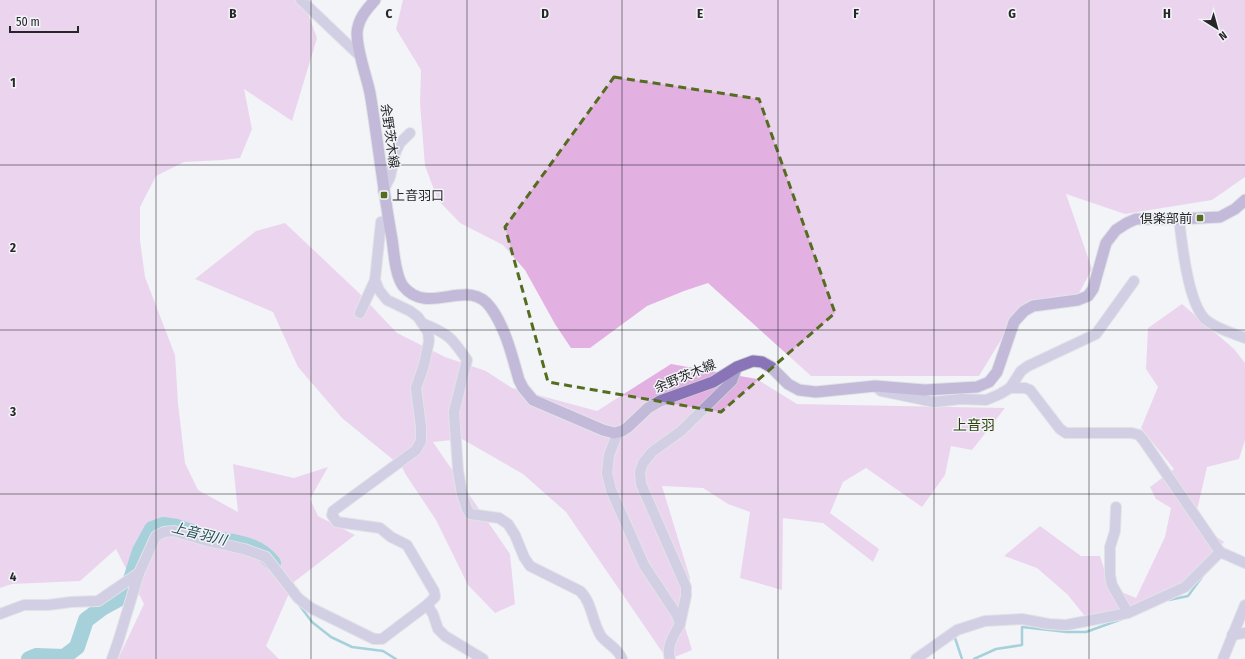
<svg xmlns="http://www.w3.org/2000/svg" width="1245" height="659" font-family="'Fira Sans Condensed','Noto Sans JP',sans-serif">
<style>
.green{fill:#e3b0e2}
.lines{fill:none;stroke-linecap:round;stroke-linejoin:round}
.stream{stroke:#4aa6b7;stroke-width:2.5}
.river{stroke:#4aa6b7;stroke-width:16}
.minor-casing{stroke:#cdcfd3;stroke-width:12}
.secondary-casing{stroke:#cdcfd3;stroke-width:13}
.minor{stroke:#ac9fcd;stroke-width:10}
.secondary{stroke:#8974b7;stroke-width:11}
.marked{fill:none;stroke:#546d1f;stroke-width:3;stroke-dasharray:8 5;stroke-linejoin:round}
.grid{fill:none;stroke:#272729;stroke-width:1;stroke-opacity:0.55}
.poi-dot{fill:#546d1f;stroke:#f2f4f8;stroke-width:1.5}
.labels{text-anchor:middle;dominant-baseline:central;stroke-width:3;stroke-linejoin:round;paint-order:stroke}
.street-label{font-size:13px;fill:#272729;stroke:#f2f4f8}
.poi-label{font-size:13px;fill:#272729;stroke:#f2f4f8;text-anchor:start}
.neighbourhood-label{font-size:14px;fill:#2e3f07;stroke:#f2f4f8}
.water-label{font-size:14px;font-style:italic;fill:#214b53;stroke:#f2f4f8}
.grid-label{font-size:13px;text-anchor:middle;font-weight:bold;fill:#272729;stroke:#f2f4f8;stroke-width:3;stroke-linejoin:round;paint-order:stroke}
</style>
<rect width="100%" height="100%" fill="#f2f4f8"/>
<!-- green -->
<g class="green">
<path d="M 0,0 L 303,0 L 317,38 L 292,121 L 244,89 L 252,129 L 240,158 L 223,160 L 184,162 L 156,176 L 140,207 L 140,240 L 145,277 L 175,355 L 178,403 L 185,463 L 198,490 L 238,512 L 233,464 L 294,478 L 328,467 L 310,499 L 318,516 L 355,535 L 294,582 L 266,646 L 279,659 L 118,659 L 144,604 L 116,549 L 80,581 L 12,584 L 0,588 Z"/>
<path d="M 403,0 L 1245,0 L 1245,177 L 1212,200 L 1125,214 L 1066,194 L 1092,269 L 1078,295 L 1021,307 L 979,376 L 811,376 L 708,283 L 684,291 L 647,306 L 590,348 L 571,348 L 555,324 L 525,270 L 503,245 L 460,223 L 438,200 L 425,166 L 420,103 L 421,70 L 396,29 Z"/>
<path d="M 285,223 L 358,292 L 397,333 L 445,357 L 486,371 L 512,388 L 597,411 L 671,364 L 757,379 L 797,404 L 1005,408 L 972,450 L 951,446 L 945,475 L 922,507 L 866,468 L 843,482 L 830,513 L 879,549 L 873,562 L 823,523 L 783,518 L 782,590 L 740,578 L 750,512 L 728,504 L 703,488 L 662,486 L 690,578 L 684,624 L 692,650 L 670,659 L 667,659 L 566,512 L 523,474 L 462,439 L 433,442 L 510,554 L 515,604 L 495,613 L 468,585 L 436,520 L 406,475 L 402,467 L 342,418 L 298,367 L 273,312 L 195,279 L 256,231 Z"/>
<path d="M 1182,304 L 1234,349 L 1245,363 L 1245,440 L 1239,459 L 1207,467 L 1198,506 L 1191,519 L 1224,542 L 1186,582 L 1131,607 L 1088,620 L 1068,595 L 1037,568 L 1004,556 L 1040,526 L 1081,556 L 1100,556 L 1110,587 L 1136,598 L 1165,537 L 1171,508 L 1156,499 L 1150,487 L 1174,469 L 1141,428 L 1158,387 L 1146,369 L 1148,328 Z"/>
</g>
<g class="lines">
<!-- stream -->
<g class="stream">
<path d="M 1169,600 L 1188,596 L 1202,577"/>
<path d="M 297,602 L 312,622 L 331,637 L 352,647 L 383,651 L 396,659"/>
<path d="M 952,639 L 955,638 L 962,659"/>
<path d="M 974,659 L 996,649 L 1022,645 L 1022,627 L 1067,632 L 1086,632 L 1122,619"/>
</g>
<!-- river -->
<g class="river">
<path d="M 216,539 C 238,543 258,544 273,563"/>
<path d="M 29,659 L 36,656 L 64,657 L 77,647 L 86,620 L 102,608 L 126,595 L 140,551 L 152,529 L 163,525 L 177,527 L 192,532"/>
</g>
<!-- minor casing -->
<g class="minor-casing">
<g id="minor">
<path d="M 301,0 L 361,57"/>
<path d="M 383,191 L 390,177 L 396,151 L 400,143 L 410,133"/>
<path d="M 1179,219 C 1182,244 1188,304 1206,320 C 1217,329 1232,333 1245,338"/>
<path d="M 388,220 L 381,222 L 375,280 L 379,290 L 387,300 L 410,311 L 418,317 L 428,332 L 429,341 L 424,365 L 416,388 L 421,427 L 421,441 L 416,450 L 333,511 L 332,515 L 337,522 L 380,528 L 391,537 L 407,545 L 434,591 L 435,597 L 427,605"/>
<path d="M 360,313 L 375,280"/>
<path d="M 424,324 C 449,334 452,338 467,360 L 454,412 L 458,470 L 462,494 L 467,509 L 470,514 L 499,518 L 508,524 L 515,535 L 524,557 L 530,566 L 580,591 C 592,602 592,622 601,636 C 607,644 618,648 622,659"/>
<path d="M 875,386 L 881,391 L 934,402 L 961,399 L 986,400 L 1000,394 L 1010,388 L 1021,371 L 1028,366 L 1096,334 L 1134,281"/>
<path d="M 1010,388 L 1025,388 L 1030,390 L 1060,429 L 1066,433 L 1132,433 L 1139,435 L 1144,441 L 1220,552"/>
<path d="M 618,432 L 609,455 L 607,473 L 611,490 L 644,565 L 677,615 L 680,624 C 674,635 666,646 670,659"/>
<path d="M 1116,507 L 1115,531 L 1110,547 L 1110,575 L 1112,585 L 1128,613"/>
<path d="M 0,614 L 24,605 L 48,605 L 71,602 L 98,601 L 139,573"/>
<path d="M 680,624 L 686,596 L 686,587 L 641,484 L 640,472 L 643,463 L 652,452 L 681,431 L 732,381 L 737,367"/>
<path d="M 1232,635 L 1245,633"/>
<path d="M 112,659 L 118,642 L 139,573 L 156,536 L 164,532 L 174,531 L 204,540 L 244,549 L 266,557 L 298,598 L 311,608 L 374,639 L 382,639 L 427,605 L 433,614 L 438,629 L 445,636 L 483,659"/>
<path d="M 916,659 L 957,630 L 985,621 L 1022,619 L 1049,624 L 1066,625 L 1128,613 L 1185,587 L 1220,552 L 1245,563"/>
<path d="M 1223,659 L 1245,605"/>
</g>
</g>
<!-- secondary casing -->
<g class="secondary-casing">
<path id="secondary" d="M 375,0 C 366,10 358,19 357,33 C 357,52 366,74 370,93 C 378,141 383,190 392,239 C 394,252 395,275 403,286 C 429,318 468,275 491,308 C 506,329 512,356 519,380 L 523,388 L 533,400 L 603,430 L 614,433 L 622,431 L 628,427 L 648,408 L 660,401 L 713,382 L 737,367 L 753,361 L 762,362 L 771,367 L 788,384 L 799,390 L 816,392 L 875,386 L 925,390 L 977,387 L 989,382 L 997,372 L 1014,322 L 1024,311 L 1033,306 L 1078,300 L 1088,296 L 1093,289 L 1106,243 L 1116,230 L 1127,223 L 1136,219 L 1179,219 L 1220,217 L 1235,209 L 1245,200"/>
</g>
<!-- minor -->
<use href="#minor" class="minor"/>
<!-- secondary -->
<use href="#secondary" class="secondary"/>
</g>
<!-- marked area -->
<path d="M0 0H1245V659H0ZM 614,77 L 759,99 L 835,313 L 721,412 L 548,382 L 505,227 Z" fill="#f2f4f8" fill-opacity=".55" fill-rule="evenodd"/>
<path class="marked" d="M 614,77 L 759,99 L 835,313 L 721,412 L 548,382 L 505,227 Z"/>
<!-- grid -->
<path class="grid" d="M 156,0 L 156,659M 311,0 L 311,659M 467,0 L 467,659M 622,0 L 622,659M 778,0 L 778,659M 934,0 L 934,659M 1089,0 L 1089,659M 0,165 L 1245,165M 0,330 L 1245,330M 0,494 L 1245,494"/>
<!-- markers -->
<g class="poi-dot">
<rect x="380" y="191" width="8" height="8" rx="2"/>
<rect x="1196" y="214" width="8" height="8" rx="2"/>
</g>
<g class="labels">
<!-- street labels -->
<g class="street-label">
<text transform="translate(390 136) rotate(82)">余野茨木線</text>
<text transform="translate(685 376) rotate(-23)">余野茨木線</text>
</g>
<!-- poi labels -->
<g class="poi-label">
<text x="392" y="195">上音羽口</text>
<text x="1192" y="218" text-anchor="end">倶楽部前</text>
</g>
<!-- neighbourhood labels -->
<g class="neighbourhood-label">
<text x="974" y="425">上音羽</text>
</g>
<!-- water labels -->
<g class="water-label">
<text transform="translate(199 534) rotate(14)">上音羽川</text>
</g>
</g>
<g class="grid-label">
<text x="233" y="18">B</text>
<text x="389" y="18">C</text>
<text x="545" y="18">D</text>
<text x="700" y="18">E</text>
<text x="856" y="18">F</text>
<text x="1012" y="18">G</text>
<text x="1167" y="18">H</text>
<text x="13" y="87">1</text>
<text x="13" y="252">2</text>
<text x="13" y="416">3</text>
<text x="13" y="581">4</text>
</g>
<!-- north arrow -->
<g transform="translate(1217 28) rotate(143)" stroke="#f2f4f8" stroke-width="3" paint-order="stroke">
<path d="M0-3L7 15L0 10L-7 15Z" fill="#272729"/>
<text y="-6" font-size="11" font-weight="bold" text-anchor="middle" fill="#272729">N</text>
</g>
<!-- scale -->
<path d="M10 26v6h68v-6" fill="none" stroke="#272729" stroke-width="2"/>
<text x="16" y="26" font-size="12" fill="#272729" stroke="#f2f4f8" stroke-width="3" paint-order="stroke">50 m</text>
</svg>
